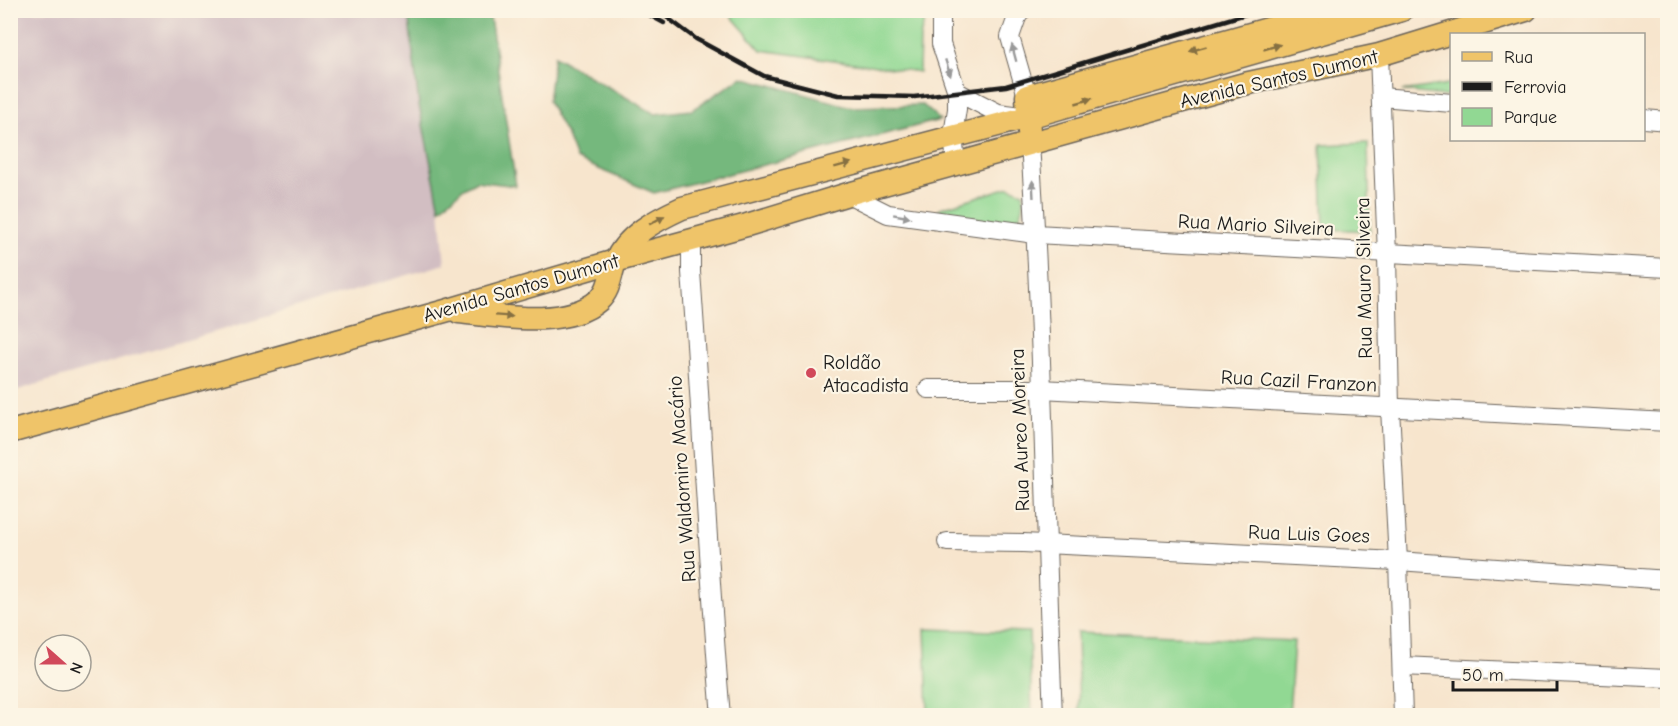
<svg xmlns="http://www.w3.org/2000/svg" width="1678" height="726" font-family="'Comic Neue',sans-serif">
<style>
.industrial{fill:#d2bec2}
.green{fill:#91d893;stroke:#567a58;stroke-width:1.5}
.forest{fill:#74b87d;stroke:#486a4c;stroke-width:1.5}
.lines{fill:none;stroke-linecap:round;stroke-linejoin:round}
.minor-casing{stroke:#69625a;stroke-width:20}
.major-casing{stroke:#69625a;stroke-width:25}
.minor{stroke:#fff;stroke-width:18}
.major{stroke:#efc469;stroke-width:22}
.rail{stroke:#1c1c1c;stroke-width:4.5}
.oneway{fill:#867042}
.oneway2{fill:#999}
.poi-dot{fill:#d1495b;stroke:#fcf5e5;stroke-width:2}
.labels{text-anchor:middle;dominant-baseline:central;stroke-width:4.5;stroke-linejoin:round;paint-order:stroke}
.street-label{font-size:20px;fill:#1c1c1c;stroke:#fcf5e5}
.poi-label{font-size:20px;fill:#1c1c1c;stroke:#fcf5e5;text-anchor:start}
</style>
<rect width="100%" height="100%" fill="#fcf5e5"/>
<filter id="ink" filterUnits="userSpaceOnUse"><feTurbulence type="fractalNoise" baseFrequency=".0167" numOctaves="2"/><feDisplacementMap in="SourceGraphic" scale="12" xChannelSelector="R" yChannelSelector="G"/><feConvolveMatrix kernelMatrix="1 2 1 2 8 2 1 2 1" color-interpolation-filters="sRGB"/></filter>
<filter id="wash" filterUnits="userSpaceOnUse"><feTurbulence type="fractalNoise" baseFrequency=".008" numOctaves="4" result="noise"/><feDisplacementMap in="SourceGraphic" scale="24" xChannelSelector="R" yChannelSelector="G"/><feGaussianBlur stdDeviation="1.35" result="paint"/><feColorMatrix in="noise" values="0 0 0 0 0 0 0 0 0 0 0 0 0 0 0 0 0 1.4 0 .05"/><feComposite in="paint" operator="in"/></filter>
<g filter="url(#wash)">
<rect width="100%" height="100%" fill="#f7e5cd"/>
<!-- industrial -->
<path class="industrial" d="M 11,11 L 408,11 L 419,105 L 440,209 L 445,264 L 11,392 Z"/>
<!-- green -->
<g class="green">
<path d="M 731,11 L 927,11 L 920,37 L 919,72 L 761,50 L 732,17 Z"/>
<path d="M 1451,83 L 1451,97 L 1402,91 L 1448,84 Z"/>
<path d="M 1368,143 L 1370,231 L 1324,229 L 1321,145 Z"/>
<path d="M 1009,187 L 1023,192 C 1025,207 1023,214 1012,224 L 936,214 L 941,208 Z"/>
<path d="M 925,629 L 1029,632 L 1032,715 L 928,715 Z"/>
<path d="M 1077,632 L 1294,641 L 1289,715 L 1079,715 Z"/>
</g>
<!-- forest -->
<g class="forest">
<path d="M 408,11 L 489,11 L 516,186 L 476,181 L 464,188 L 440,209 L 419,105 Z"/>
<path d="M 554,56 L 655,114 L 692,110 L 742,77 L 851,107 L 923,105 L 940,120 L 654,193 L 576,159 L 567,136 L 548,101 Z"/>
</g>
</g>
<g filter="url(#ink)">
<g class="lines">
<!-- minor casing -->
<g class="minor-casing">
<g id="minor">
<path d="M 941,10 L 941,44 L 957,92 L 957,109 L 953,135 L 956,164"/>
<path d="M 1022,10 L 1017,17 L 1010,37 L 1027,96"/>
<path d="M 1379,55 L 1387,255 L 1390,408 L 1398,561 L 1403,716"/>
<path d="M 957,92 L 998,113 L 1022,116"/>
<path d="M 1381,97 L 1452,103"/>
<path d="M 1644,119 L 1668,121"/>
<path d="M 1030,144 C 1043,334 1045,525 1053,716"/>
<path d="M 848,194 L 888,214 L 1035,234 L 1668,268"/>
<path d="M 691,239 L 691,272 C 702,420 708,568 721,716"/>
<path d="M 928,389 L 1041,389 L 1668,422"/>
<path d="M 947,542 L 1023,543 L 1398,561 L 1668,580"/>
<path d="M 1402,666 L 1668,678"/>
</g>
</g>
<!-- major casing -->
<g class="major-casing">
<g id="major">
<path d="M 1029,132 L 1027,96 L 1336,10"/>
<path d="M 459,312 C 498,316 566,329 599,300 C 610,290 610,275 615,262 C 627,235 656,220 682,208 L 1028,117 L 1402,10"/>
<path d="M 10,432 L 445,311 L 615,261 L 747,225 L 848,194 L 1244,84 L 1379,55 L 1526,10"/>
</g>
</g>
<!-- minor -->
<use href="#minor" class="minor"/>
<!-- major -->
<use href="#major" class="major"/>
<!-- rail -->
<g class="rail">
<path d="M 640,10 L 664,23"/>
<path d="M 657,10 L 696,39 L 764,76 L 838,95 L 914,97 L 1006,86 L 1259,10"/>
</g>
</g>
<!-- one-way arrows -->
<defs><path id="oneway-solid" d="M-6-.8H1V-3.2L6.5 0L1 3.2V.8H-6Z" transform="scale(1.5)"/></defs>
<g class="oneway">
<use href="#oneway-solid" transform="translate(1272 47) rotate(-16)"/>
<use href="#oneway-solid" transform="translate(1198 49) rotate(164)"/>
<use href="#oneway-solid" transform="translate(1084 101) rotate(-16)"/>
<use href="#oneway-solid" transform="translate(843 165) rotate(-15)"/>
<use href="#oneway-solid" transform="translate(657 220) rotate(-29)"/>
<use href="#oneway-solid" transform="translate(504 316) rotate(4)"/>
</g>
<g class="oneway2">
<use href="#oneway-solid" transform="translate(1014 53) rotate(-105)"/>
<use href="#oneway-solid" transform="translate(948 68) rotate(72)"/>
<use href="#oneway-solid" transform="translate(1033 189) rotate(-93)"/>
<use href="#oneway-solid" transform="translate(902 216) rotate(10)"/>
</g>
</g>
<!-- markers -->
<circle class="poi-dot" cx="811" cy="373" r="6"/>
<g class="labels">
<!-- street labels -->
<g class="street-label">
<text transform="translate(1279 79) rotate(-13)">Avenida Santos Dumont</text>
<text transform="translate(1256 225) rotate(3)">Rua Mario Silveira</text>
<text transform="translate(1364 278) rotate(-91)">Rua Mauro Silveira</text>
<text transform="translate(521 288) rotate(-16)">Avenida Santos Dumont</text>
<text transform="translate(1299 381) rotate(3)">Rua Cazil Franzon</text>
<text transform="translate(1020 430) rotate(-92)">Rua Aureo Moreira</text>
<text transform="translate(682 479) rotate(-94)">Rua Waldomiro Macário</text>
<text transform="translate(1309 534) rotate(2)">Rua Luis Goes</text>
</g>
<!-- poi labels -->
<g class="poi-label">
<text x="823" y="362">Roldão<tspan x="823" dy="23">Atacadista</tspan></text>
</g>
</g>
<!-- margin -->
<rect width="1678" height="726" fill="none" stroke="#fcf5e5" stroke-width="36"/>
<!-- legend -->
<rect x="1450" y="33" width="195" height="108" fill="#fcf5e5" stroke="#a29e95" stroke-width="1.5"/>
<rect x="1462" y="52" width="30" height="9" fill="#efc469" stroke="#a29e95" stroke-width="1.5"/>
<text x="1504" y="63" font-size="18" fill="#1c1c1c">Rua</text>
<rect x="1462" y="82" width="30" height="9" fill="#1c1c1c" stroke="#a29e95" stroke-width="1.5"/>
<text x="1504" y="93" font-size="18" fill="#1c1c1c">Ferrovia</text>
<rect x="1462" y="108" width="30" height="18" fill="#91d893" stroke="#a29e95" stroke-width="1.5"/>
<text x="1504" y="123" font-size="18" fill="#1c1c1c">Parque</text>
<!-- north arrow -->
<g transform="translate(63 663) rotate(111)"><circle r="28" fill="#fcf5e5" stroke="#a29e95" stroke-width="1.5"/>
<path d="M0-4.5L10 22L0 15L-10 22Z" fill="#d1495b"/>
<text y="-9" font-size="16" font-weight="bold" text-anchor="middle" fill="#1c1c1c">N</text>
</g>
<!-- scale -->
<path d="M1453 681v9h104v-9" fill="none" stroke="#1c1c1c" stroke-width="3"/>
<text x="1462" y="681" font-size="18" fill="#1c1c1c" stroke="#fcf5e5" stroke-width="4.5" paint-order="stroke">50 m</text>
</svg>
